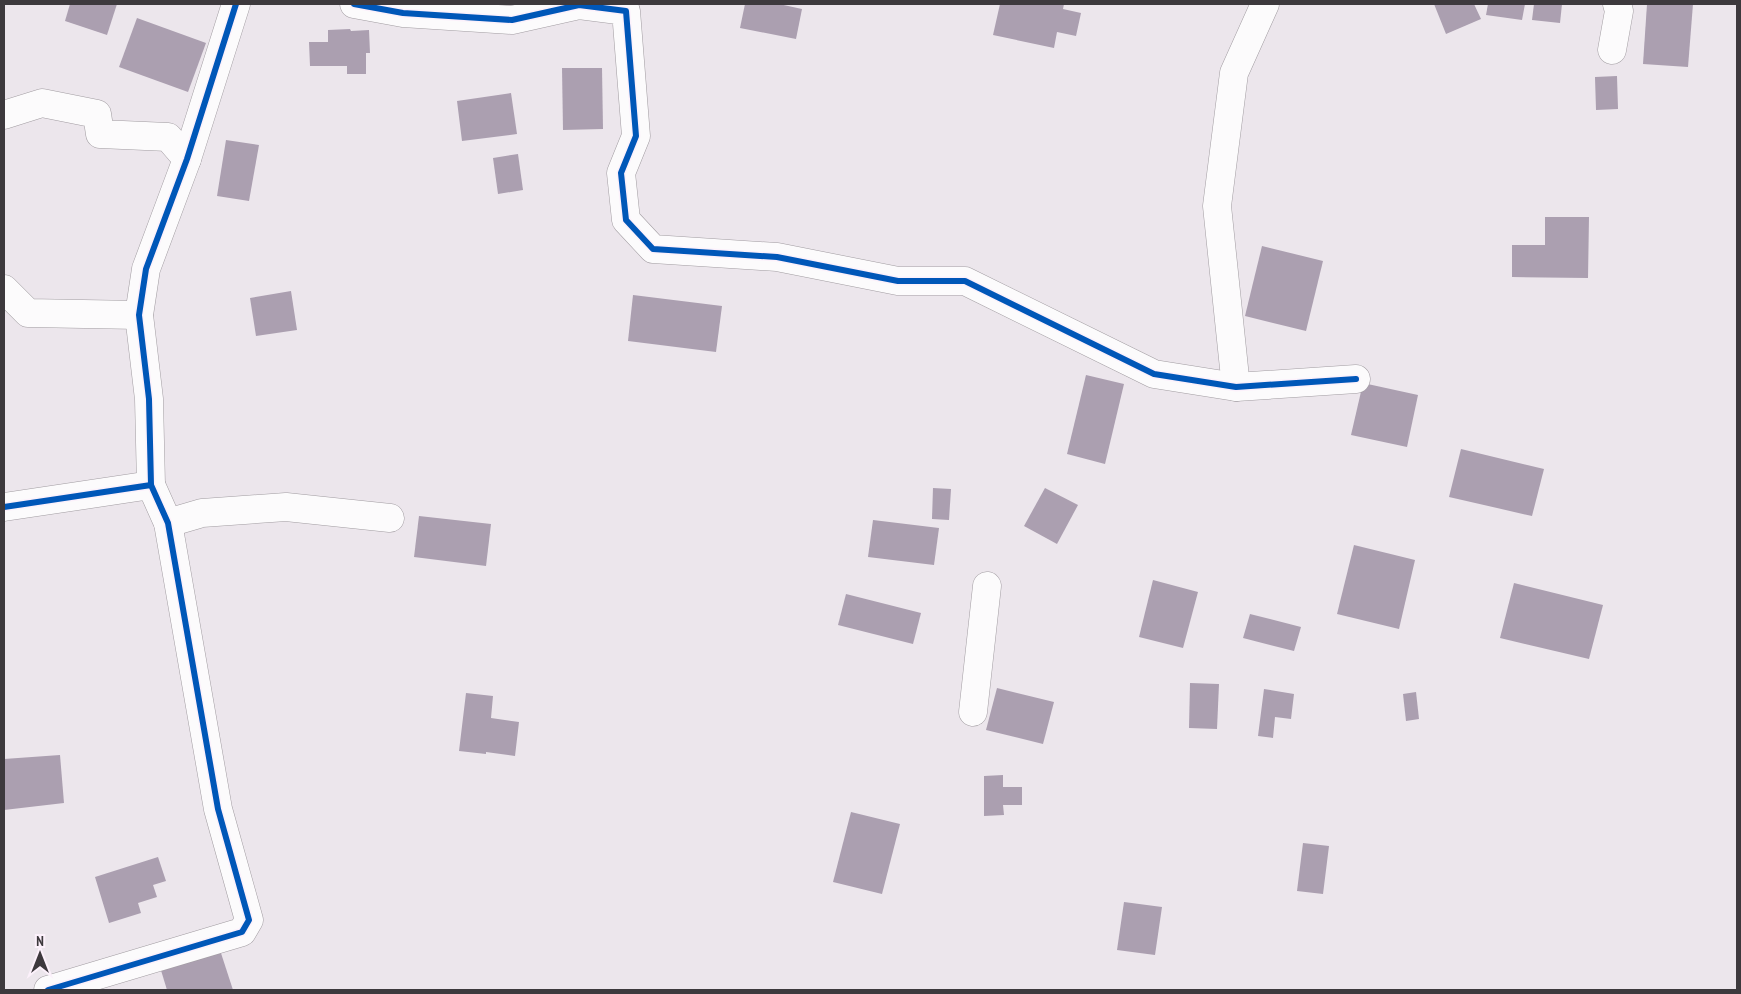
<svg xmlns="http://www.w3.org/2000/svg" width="1741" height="994" font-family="'PT Sans Narrow',sans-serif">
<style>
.building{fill:#ab9fb0}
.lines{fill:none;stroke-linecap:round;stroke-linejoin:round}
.minor-casing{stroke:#a19ca1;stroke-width:29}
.minor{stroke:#fcfbfc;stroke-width:28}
.cycleway-casing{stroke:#fcf1fb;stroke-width:9}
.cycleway{stroke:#0057b8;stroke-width:6}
</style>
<rect width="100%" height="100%" fill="#ece6ec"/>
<!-- building -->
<g class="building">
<path d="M 70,4 L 117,4 L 107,35 L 65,21 Z"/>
<path d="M 745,4 L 779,4 L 802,9 L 796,39 L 740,28 Z"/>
<path d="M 1000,4 L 1064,4 L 1063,9 L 1081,13 L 1076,36 L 1057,32 L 1054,48 L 993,35 Z"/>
<path d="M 1434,4 L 1474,4 L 1481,19 L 1446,34 Z"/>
<path d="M 1488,4 L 1525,4 L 1522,20 L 1486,15 Z"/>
<path d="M 1534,4 L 1562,4 L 1560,23 L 1532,20 Z"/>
<path d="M 1647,4 L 1693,4 L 1688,67 L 1643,64 Z"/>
<path d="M 137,18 L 206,43 L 188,92 L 119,67 Z"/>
<path d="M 350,29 L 351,31 L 369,30 L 370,53 L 366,53 L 366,74 L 347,74 L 347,66 L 310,66 L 309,42 L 328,42 L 328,30 Z"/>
<path d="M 562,68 L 602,68 L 603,129 L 563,130 Z"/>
<path d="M 1617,76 L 1618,109 L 1596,110 L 1595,77 Z"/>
<path d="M 511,93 L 517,134 L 462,141 L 457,101 Z"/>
<path d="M 226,140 L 259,145 L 249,201 L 217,196 Z"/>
<path d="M 518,154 L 523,190 L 498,194 L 493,158 Z"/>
<path d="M 1545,217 L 1589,217 L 1588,278 L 1512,277 L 1512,245 L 1545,245 Z"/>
<path d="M 1262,246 L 1323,261 L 1306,331 L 1245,316 Z"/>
<path d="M 291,291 L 297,330 L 256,336 L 250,298 Z"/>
<path d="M 633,295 L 722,306 L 716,352 L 628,341 Z"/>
<path d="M 1086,375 L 1124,384 L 1105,464 L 1067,454 Z"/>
<path d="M 1363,383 L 1418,395 L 1407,447 L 1351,435 Z"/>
<path d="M 1461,449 L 1544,469 L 1532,516 L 1449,497 Z"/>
<path d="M 933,488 L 951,489 L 949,520 L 932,519 Z"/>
<path d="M 1045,488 L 1078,505 L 1057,544 L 1024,526 Z"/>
<path d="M 419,516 L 491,524 L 486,566 L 414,557 Z"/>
<path d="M 873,520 L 939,528 L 934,565 L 868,557 Z"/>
<path d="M 1354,545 L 1415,560 L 1399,629 L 1337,614 Z"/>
<path d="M 1153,580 L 1198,592 L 1183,648 L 1139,637 Z"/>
<path d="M 1514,583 L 1603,605 L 1589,659 L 1500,638 Z"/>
<path d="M 846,594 L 921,613 L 913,644 L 838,625 Z"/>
<path d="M 1250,614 L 1301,627 L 1294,651 L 1243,638 Z"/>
<path d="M 1190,683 L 1219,684 L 1217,729 L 1189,728 Z"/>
<path d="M 997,688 L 1054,702 L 1043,744 L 986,730 Z"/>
<path d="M 1264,689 L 1294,694 L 1291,719 L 1275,717 L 1273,738 L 1258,736 Z"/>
<path d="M 1416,692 L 1419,719 L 1406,721 L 1403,694 Z"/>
<path d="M 466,693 L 493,696 L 491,718 L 519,722 L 515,756 L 486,752 L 486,754 L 459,751 Z"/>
<path d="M 60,755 L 64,803 L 4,810 L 4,759 Z"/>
<path d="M 1003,775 L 1003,787 L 1022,787 L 1022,805 L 1003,805 L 1004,815 L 984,816 L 984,776 Z"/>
<path d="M 851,812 L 900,824 L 882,894 L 833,882 Z"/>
<path d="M 1303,843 L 1329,846 L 1323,894 L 1297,891 Z"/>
<path d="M 158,857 L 166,881 L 153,885 L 157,897 L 138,903 L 141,913 L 109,923 L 95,877 Z"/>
<path d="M 1124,902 L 1162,907 L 1155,955 L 1117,950 Z"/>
<path d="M 219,947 L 233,990 L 167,990 L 160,967 Z"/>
</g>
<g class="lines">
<!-- minor casing -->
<g class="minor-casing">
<g id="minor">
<path d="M 354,4 L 403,13 L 512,20 L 579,5 L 626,11 L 636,136 L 621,173 L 626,220 L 653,249 L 777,257 L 898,281 L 965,281 L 1154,374 L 1236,387 L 1356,379"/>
<path d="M 1612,50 L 1619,11 L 1617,4"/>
<path d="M 4,115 L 42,103 L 97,114 L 100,134 L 168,137 L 187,159"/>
<path d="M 4,289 L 28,313 L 139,315"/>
<path d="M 1236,387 L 1217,206 L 1234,73 L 1265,4"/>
<path d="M 151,485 L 149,399 L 139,315 L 146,269 L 187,159 L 236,4"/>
<path d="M 4,507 L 151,485 L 168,523 L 218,809 L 249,920 L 242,932 L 48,990"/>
<path d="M 168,523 L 202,513 L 286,507 L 390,518"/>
<path d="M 973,712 L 987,586"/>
</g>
</g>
<!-- minor -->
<use href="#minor" class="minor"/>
<!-- cycleway casing -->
<g class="cycleway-casing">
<g id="cycleway">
<path d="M 354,4 L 403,13 L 512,20 L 579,5 L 626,11 L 636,136 L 621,173 L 626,220 L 653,249 L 777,257 L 898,281 L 965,281 L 1154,374 L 1236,387 L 1356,379"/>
<path d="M 151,485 L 149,399 L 139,315 L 146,269 L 187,159 L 236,4"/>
<path d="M 4,507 L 151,485 L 168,523 L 218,809 L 249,920 L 242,932 L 48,990"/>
</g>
</g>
<!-- cycleway -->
<use href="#cycleway" class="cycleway"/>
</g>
<!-- border -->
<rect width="1741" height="994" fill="none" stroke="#3d393d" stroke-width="10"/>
<!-- north arrow -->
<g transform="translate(40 954)" stroke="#fcf1fb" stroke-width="4" paint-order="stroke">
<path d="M0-4L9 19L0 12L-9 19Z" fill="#3d393d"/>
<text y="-8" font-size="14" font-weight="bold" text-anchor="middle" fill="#3d393d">N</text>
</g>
</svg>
